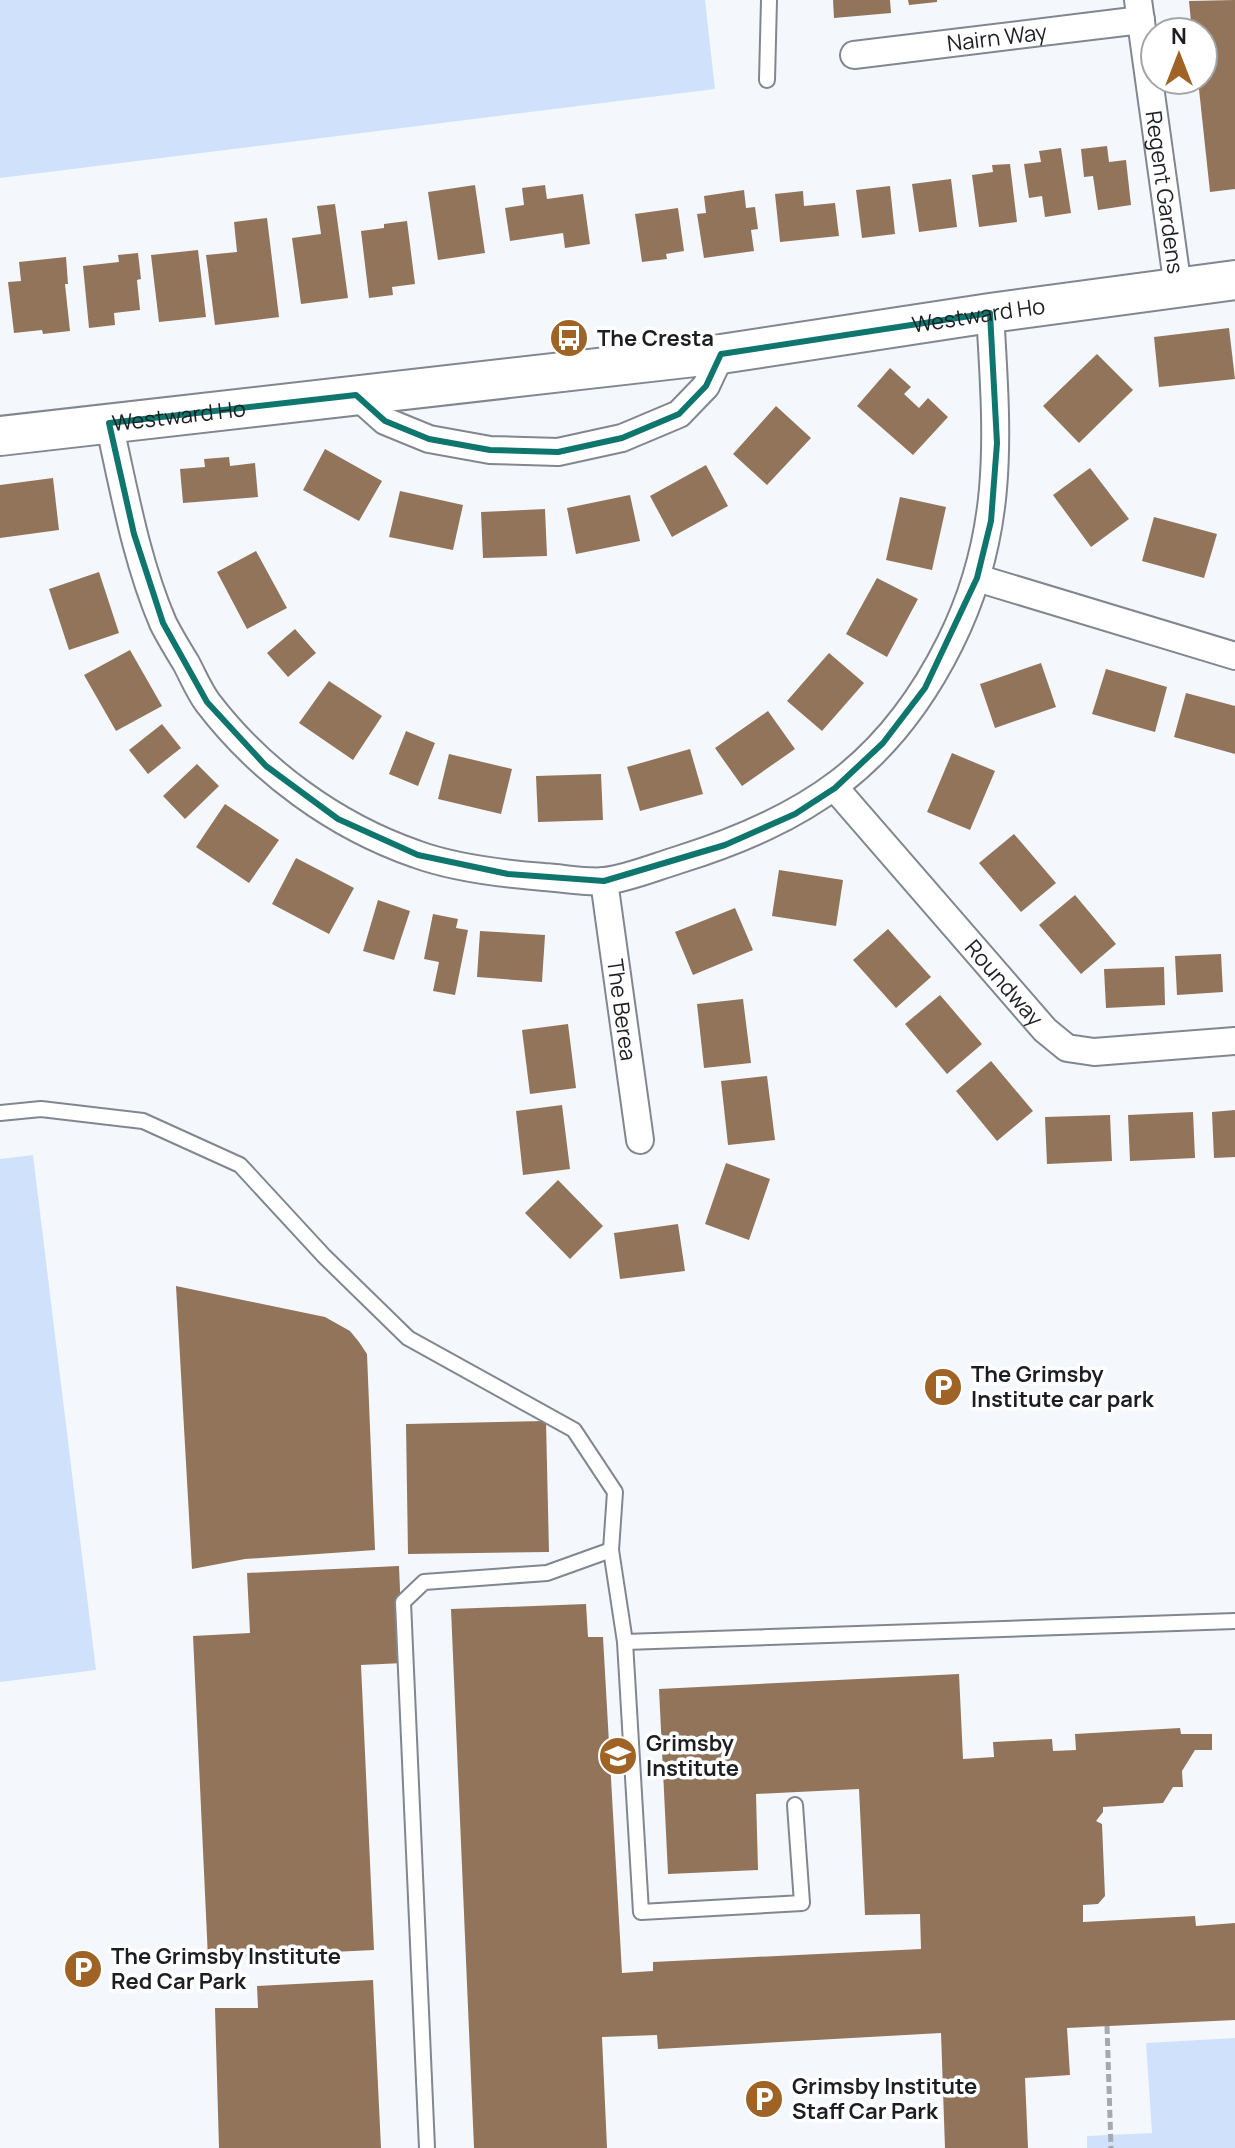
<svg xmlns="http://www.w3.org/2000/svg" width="1235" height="2148" font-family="Manrope,sans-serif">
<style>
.green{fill:#d0e2fb}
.building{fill:#92745b}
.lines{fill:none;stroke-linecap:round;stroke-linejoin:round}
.lane-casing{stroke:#81878f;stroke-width:18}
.street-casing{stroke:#81878f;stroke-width:30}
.secondary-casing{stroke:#81878f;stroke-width:42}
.path{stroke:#a6a9ae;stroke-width:5;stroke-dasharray:8 4;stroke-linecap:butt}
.lane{stroke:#fff;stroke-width:14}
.street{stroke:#fff;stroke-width:26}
.secondary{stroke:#fff;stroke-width:38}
.marked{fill:none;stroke:#0f766e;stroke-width:6;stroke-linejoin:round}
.labels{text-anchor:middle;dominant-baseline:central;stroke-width:7;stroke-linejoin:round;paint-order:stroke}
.street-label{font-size:22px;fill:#1c1e22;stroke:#fff}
.poi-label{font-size:22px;font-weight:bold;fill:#1c1e22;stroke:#fff;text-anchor:start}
</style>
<rect width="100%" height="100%" fill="#f4f8fd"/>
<!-- green -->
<g class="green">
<path d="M 0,0 L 705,0 L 715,89 L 0,178 Z"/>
<path d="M 33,1155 L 96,1670 L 0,1682 L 0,1159 Z"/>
<path d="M 1235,2038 L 1235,2148 L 1087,2148 L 1087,2136 L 1152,2133 L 1146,2043 Z"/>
</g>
<!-- building -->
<g class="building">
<path d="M 833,0 L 890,0 L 891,13 L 834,18 Z"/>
<path d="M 908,0 L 937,0 L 937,2 L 909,5 Z"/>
<path d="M 1235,0 L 1235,189 L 1210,192 L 1198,80 L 1203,80 L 1203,32 L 1192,32 L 1189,1 Z"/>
<path d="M 1107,146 L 1109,162 L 1126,160 L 1131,205 L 1098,210 L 1093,176 L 1084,177 L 1081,149 Z"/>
<path d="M 1061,148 L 1071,213 L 1045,217 L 1042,196 L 1029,198 L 1024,164 L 1041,162 L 1039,151 Z"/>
<path d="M 1010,164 L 1017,222 L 979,227 L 972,175 L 993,172 L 992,165 Z"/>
<path d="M 951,179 L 957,227 L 919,232 L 912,184 Z"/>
<path d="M 475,185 L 485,253 L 438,260 L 428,192 Z"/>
<path d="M 545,185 L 547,199 L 583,194 L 590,244 L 565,248 L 563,233 L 510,241 L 505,208 L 524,205 L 522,188 Z"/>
<path d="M 890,186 L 895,234 L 862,238 L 856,190 Z"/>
<path d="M 744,190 L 746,208 L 755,207 L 758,229 L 751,230 L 754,251 L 704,258 L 697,214 L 706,213 L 704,196 Z"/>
<path d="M 803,191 L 804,206 L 835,203 L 839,236 L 780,242 L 775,194 Z"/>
<path d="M 335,204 L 348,298 L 301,304 L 292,238 L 321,234 L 317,206 Z"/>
<path d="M 678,208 L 684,251 L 666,254 L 667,259 L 642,262 L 635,214 Z"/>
<path d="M 267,218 L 279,317 L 215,325 L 206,255 L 237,252 L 234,222 Z"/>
<path d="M 407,221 L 415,284 L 392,287 L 393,295 L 369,298 L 361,231 L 384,228 L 384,224 Z"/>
<path d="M 198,250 L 206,317 L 159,322 L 151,255 Z"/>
<path d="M 138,253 L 141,279 L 137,280 L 140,310 L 114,313 L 115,325 L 89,328 L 83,266 L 119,262 L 118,255 Z"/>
<path d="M 66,257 L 68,284 L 65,284 L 70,331 L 43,334 L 42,330 L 14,333 L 8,282 L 21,281 L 19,262 Z"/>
<path d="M 1229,328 L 1235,379 L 1159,387 L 1154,337 Z"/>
<path d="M 1097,354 L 1133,390 L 1079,443 L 1043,406 Z"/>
<path d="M 890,368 L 911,387 L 904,394 L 919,408 L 928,398 L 948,417 L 913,455 L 857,406 Z"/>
<path d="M 776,406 L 811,438 L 767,485 L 733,454 Z"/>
<path d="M 325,449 L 382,481 L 359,521 L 303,490 Z"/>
<path d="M 229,457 L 230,466 L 255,463 L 258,497 L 183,503 L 180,469 L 205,467 L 204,459 Z"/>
<path d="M 706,465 L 728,506 L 672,537 L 650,496 Z"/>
<path d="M 1090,468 L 1129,519 L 1091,547 L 1053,495 Z"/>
<path d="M 53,478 L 59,530 L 0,538 L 0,485 Z"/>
<path d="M 400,491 L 463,505 L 453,550 L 389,537 Z"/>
<path d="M 630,495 L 640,541 L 576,554 L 567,508 Z"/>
<path d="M 900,497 L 946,507 L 932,570 L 886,560 Z"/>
<path d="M 545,509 L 547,556 L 483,558 L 481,512 Z"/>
<path d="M 1154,517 L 1217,534 L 1204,578 L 1142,561 Z"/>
<path d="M 256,551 L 287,608 L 247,629 L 217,572 Z"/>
<path d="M 99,572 L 119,633 L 69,650 L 49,589 Z"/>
<path d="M 877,578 L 918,599 L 887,657 L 846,634 Z"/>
<path d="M 295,629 L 316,653 L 288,677 L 267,653 Z"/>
<path d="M 130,650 L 162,706 L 116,731 L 84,675 Z"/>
<path d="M 829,653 L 864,683 L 822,731 L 787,701 Z"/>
<path d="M 1041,663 L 1056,707 L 995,728 L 980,684 Z"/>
<path d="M 1106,669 L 1167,687 L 1155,732 L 1092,714 Z"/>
<path d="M 329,681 L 382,716 L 353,760 L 299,723 Z"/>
<path d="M 1186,693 L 1235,706 L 1235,754 L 1174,737 Z"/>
<path d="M 768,711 L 795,749 L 742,786 L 715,748 Z"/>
<path d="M 162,724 L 181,748 L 148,774 L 129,750 Z"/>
<path d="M 406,731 L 435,743 L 418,786 L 389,774 Z"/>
<path d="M 690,749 L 703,794 L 640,811 L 627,767 Z"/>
<path d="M 952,753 L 995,771 L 970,830 L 927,812 Z"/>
<path d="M 449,754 L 512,769 L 501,814 L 438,799 Z"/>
<path d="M 197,764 L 219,786 L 185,819 L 163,796 Z"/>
<path d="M 601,774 L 603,820 L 538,822 L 536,776 Z"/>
<path d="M 225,804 L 279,840 L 249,883 L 196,847 Z"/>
<path d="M 1014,834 L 1056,883 L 1021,912 L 979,863 Z"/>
<path d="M 296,858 L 354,888 L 329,934 L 272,904 Z"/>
<path d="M 779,870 L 843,880 L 836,926 L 772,916 Z"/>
<path d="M 1075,895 L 1116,944 L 1081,974 L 1039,925 Z"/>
<path d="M 378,900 L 410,911 L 394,960 L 363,951 Z"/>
<path d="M 735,908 L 753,950 L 693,975 L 675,932 Z"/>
<path d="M 433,914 L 458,919 L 456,928 L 468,930 L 455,995 L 433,991 L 439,962 L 424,959 Z"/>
<path d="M 888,929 L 931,977 L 896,1008 L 853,960 Z"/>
<path d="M 480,931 L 545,935 L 542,982 L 477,977 Z"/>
<path d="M 1221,954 L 1223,992 L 1177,995 L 1175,956 Z"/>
<path d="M 1164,967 L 1165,1005 L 1106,1008 L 1104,969 Z"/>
<path d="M 940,995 L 982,1044 L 947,1074 L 905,1024 Z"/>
<path d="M 743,999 L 751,1063 L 704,1068 L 697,1004 Z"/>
<path d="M 568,1024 L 576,1088 L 530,1094 L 522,1030 Z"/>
<path d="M 991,1061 L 1033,1111 L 997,1141 L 956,1091 Z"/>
<path d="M 767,1076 L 775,1140 L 728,1145 L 721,1081 Z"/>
<path d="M 562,1105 L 570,1169 L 523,1175 L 516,1111 Z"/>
<path d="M 1235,1110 L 1235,1157 L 1214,1158 L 1212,1112 Z"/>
<path d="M 1193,1112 L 1195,1158 L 1130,1161 L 1128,1115 Z"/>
<path d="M 1110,1115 L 1112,1161 L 1047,1164 L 1045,1117 Z"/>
<path d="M 726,1163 L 770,1179 L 749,1240 L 705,1224 Z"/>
<path d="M 558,1180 L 603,1226 L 570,1259 L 525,1213 Z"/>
<path d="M 678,1224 L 685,1271 L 620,1279 L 614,1233 Z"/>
<path d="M 176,1286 L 325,1317 L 350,1331 L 359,1342 L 367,1354 L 375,1550 L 245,1559 L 192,1569 Z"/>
<path d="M 546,1421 L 549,1552 L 408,1554 L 406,1424 Z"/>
<path d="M 399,1566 L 403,1663 L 361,1665 L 374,1950 L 208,1958 L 193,1636 L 250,1633 L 247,1573 Z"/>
<path d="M 586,1604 L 588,1637 L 603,1637 L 622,1973 L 653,1971 L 653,1962 L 921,1949 L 920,1914 L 865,1915 L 859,1789 L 756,1794 L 758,1870 L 668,1874 L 659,1689 L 959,1674 L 963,1759 L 994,1757 L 993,1742 L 1052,1739 L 1053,1751 L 1076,1750 L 1075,1734 L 1180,1728 L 1181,1734 L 1212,1734 L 1212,1750 L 1195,1750 L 1182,1771 L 1183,1787 L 1173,1787 L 1163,1803 L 1103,1807 L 1103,1812 L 1096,1821 L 1102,1824 L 1105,1896 L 1098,1904 L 1083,1905 L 1083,1922 L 1195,1916 L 1196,1926 L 1235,1923 L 1235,2020 L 1067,2028 L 1070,2075 L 1025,2078 L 1028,2148 L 945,2148 L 941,2033 L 658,2049 L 657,2035 L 602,2037 L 607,2148 L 474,2148 L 451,1609 Z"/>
<path d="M 373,1980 L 381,2148 L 219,2148 L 215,2008 L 258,2008 L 257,1986 Z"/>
</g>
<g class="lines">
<!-- lane casing -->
<g class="lane-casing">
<g id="lane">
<path d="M 767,80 L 769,0"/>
<path d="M 0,1113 L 41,1109 L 143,1121 L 240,1165 L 324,1256 L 408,1338 L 574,1430 L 615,1492 L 611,1550 L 625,1642 L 641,1912 L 802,1903 L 795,1805"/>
<path d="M 625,1642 L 1235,1621"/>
<path d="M 427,2148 L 403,1602 L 424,1582 L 547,1573 L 611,1550"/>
</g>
</g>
<!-- street casing -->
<g class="street-casing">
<g id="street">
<path id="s1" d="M 1138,0 L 1178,288"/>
<path id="s2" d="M 854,55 L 1141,20"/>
<path d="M 356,395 L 385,421 L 429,439 L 490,450 L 558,452 L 622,438 L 679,414 L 706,386 L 721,354"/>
<path d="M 109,423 C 124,490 136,560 163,623 C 170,637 178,650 186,663 C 193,676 199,691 208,703 C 260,771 335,826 416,854 C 451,867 506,874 544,877 C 563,878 586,883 605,881 C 629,878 655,867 678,860 C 806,820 889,766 950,643 C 1006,531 997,433 990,313"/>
<path d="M 977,578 L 1235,656"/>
<path id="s3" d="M 835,788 L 1045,1030 L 1067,1048 L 1094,1052 L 1235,1041"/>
<path id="s4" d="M 604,881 L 640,1140"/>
</g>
</g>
<!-- secondary casing -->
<g class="secondary-casing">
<g id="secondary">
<path id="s5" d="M 0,436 L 721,354 L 990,313 L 1235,280"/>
</g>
</g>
<!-- path -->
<path class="path" d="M 1107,2026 L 1111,2148"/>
<!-- lane -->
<use href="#lane" class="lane"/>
<!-- street -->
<use href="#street" class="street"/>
<!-- secondary -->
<use href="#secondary" class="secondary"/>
</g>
<!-- marked area -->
<path class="marked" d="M 990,313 L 997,443 L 991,521 L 977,578 L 925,688 L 883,743 L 835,788 L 795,814 L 725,845 L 604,881 L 508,874 L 418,855 L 338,819 L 266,766 L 207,702 L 163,623 L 134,534 L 109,423 L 356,395 L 385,421 L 429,439 L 490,450 L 558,452 L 622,438 L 679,414 L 706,386 L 721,354 Z"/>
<!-- icons -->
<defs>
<g id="bus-disc" transform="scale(2)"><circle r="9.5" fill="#9f6326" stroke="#fff"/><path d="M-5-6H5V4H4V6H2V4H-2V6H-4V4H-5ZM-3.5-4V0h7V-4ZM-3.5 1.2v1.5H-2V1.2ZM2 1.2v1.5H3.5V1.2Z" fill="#fff"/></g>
<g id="parking-disc" transform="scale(2)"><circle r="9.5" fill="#9f6326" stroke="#fff"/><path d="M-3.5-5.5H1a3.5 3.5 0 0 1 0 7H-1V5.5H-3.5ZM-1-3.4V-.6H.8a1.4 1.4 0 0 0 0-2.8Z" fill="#fff"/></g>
<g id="university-disc" transform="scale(2)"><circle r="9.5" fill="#9f6326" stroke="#fff"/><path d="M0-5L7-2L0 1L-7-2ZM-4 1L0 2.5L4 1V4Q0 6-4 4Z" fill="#fff"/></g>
</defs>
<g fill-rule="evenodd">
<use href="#bus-disc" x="569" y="338"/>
<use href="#parking-disc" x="943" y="1387"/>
<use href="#university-disc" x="618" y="1756"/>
<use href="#parking-disc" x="83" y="1969"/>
<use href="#parking-disc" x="764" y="2099"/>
</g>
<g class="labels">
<!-- street labels -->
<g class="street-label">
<text stroke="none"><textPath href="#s2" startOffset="144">Nairn Way</textPath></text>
<text stroke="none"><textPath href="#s1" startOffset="194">Regent Gardens</textPath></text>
<text stroke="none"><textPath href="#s5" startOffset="986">Westward Ho</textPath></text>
<text stroke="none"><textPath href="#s5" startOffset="180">Westward Ho</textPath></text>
<text stroke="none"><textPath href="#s3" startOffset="258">Roundway</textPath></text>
<text stroke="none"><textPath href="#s4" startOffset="130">The Berea</textPath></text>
</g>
<!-- poi labels -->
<g class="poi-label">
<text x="597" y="338">The Cresta</text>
<text x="971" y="1374">The Grimsby<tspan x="971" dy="25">Institute car park</tspan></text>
<text x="646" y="1743">Grimsby<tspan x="646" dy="25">Institute</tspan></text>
<text x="111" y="1956">The Grimsby Institute<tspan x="111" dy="25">Red Car Park</tspan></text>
<text x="792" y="2086">Grimsby Institute<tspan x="792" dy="25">Staff Car Park</tspan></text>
</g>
</g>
<!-- north arrow -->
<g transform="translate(1179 56)"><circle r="38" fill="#ffffff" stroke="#a4a5a7" stroke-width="2"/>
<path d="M0-6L14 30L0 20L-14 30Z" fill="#9f6326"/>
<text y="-12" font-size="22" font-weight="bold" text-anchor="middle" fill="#1c1e22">N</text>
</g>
</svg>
